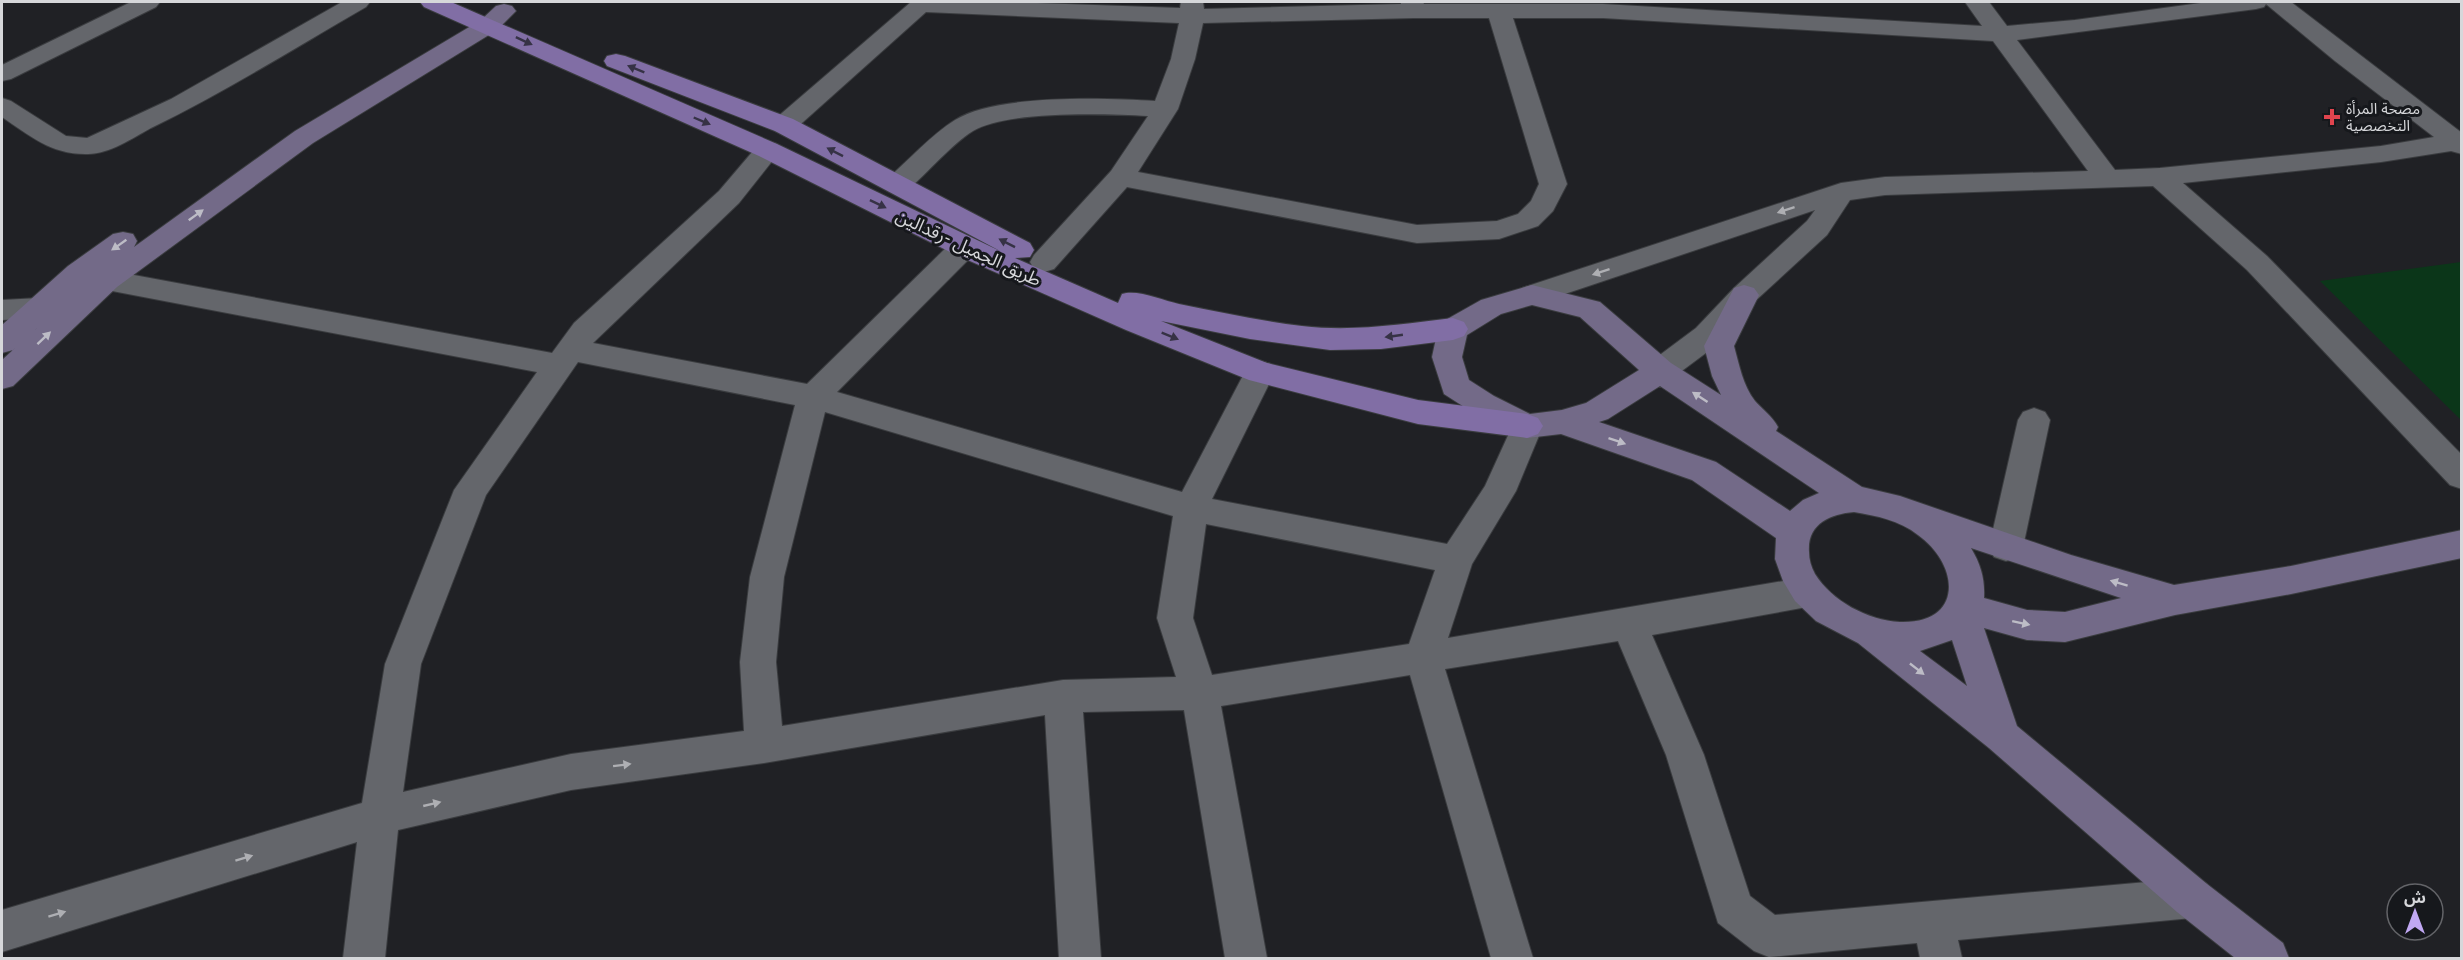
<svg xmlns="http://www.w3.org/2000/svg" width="2463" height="960" font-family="Lato,'Noto Sans Arabic',sans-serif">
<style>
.green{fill:#0b3619}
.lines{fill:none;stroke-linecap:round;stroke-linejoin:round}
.street-casing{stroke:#3a3c3f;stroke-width:2}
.secondary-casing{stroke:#3a3c3f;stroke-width:2}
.primary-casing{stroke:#3a3c3f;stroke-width:2}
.street{fill:#64666b;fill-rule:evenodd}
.secondary{fill:#736a88;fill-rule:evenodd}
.primary{fill:#816ea5;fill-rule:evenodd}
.oneway{fill:#363245}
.oneway2{fill:#aeafb3}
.oneway3{fill:#bdbcc6}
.health-dot{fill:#e0444e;stroke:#16181c;stroke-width:2}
.labels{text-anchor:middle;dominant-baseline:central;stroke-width:6;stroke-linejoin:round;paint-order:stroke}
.far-poi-label{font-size:15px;fill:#d6d7da;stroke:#16181c;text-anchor:start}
.street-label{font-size:18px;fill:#d6d7da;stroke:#16181c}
</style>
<rect width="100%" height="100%" fill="#202125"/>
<!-- green -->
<path class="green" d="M 2461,262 L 2462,262 L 2461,420 L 2320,281 Z"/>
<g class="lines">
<!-- street casing -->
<g class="street-casing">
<g id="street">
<path d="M 131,2 L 160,2 L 156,7 L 11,79 L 2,81 L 2,65 Z"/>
<path d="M 342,2 L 370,2 L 366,7 C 295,48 225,92 151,128 C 133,138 109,154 88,154 C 52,155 30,136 2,117 L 2,98 L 11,101 L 66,136 L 87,138 L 171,99 Z"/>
<path d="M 911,2 L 1009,2 L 1180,8 L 1181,2 L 1203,2 L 1204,9 L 1401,4 L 1401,2 L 1423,2 L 1424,4 L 1603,4 L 1982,26 L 1965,2 L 1989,2 L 2007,26 L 2075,20 L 2208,2 L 2291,2 L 2462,133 L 2462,154 L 2451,151 L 2381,162 L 2183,183 L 2267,256 L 2462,455 L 2462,489 L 2450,485 L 2247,270 L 2153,186 L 1885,195 L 1850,200 L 1827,235 L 1754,302 L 1718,344 L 1671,379 L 1660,382 L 1649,379 L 1645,371 L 1649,363 L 1696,328 L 1734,288 L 1807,221 L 1815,210 L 1532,305 L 1522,302 L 1517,295 L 1522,288 L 1841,183 L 1885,177 L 2088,171 L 1993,41 L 1603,18 L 1513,18 L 1567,184 L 1553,211 L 1538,226 L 1499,239 L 1417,243 L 1127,187 L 1054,269 L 1044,272 L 1034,269 L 1030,262 L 1034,255 L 1111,171 L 1148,116 C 1106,114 1008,110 973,131 C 952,144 927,173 908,190 L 898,193 L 888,190 L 884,184 L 888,178 C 909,160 932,134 955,120 C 996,94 1106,98 1155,101 L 1171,59 L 1179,23 L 926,12 L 793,131 L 784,133 L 775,131 L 771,125 L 775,119 ZM 2266,4 L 2335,61 L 2434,137 L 2381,146 L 2160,168 L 2115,170 L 2017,40 L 2256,9 L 2264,7 ZM 1414,18 L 1489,18 L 1539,184 L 1531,201 L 1518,214 L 1497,221 L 1417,225 L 1138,172 L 1178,109 L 1195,59 L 1203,23 Z"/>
<path d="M 768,142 L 777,144 L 781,150 L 739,203 L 593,343 L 807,384 L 954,240 L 964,238 L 974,240 L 978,247 L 974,254 L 837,392 L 1182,492 L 1249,364 L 1260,361 L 1271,364 L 1275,372 L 1212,499 L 1447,544 L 1485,486 L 1516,418 L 1527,414 L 1538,418 L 1543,426 L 1516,491 L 1472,564 L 1448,638 L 1807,577 L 1819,582 L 1825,592 L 1819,602 L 1807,607 L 1652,635 L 1704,755 L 1750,896 L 1775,915 L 2192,878 L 2207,884 L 2213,898 L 2207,912 L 2192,918 L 1958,940 L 1962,958 L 1920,958 L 1917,943 L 1769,957 L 1754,951 L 1718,923 L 1666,755 L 1618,641 L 1445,669 L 1533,958 L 1491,958 L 1410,675 L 1221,706 L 1267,958 L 1225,958 L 1184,710 L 1083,712 L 1101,958 L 1059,958 L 1045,715 L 764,763 L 571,790 L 398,830 L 385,958 L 343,958 L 357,842 L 2,952 L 2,910 L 362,803 L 385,664 L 454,490 L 537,372 L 107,290 L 97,287 L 92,280 L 97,273 L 107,270 L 552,353 L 574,323 L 719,191 L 759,144 ZM 578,362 L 795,405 L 750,577 L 740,662 L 744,731 L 571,754 L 403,792 L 421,664 L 486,495 ZM 825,412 L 1173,516 L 1157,618 L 1176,677 L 1063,680 L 782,726 L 776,662 L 784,577 ZM 1206,524 L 1435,570 L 1409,644 L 1212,675 L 1193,618 Z"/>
<path d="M 39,298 L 49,301 L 54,308 L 49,315 L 39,318 L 2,320 L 2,300 Z"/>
<path d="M 2034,408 L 2045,412 L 2050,420 L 2023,547 L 2018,557 L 2006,561 L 1994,557 L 1989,547 L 2018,420 L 2023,412 Z"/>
</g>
</g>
<!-- secondary casing -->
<g class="secondary-casing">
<g id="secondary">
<path d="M 504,4 L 512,6 L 516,11 L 497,30 L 313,143 L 117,287 L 13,386 L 2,389 L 2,360 L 93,277 L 13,350 L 2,353 L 2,325 L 68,266 L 113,234 L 123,232 L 133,234 L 137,241 L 134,247 L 295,131 L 481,20 L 496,6 Z"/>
<path d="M 1532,285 L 1600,302 L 1671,363 L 1721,395 L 1712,376 L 1704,346 L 1734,288 L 1744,285 L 1754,288 L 1759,295 L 1734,346 C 1739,364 1743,386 1755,401 C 1763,410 1772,416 1778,427 L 1776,431 L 1862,487 L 1900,496 L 2071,555 L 2174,585 L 2291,566 L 2462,530 L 2462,558 L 2291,594 L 2175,615 L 2065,642 L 2027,640 L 1984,628 L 2017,726 L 2207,884 L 2283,943 L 2289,958 L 2235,958 L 2177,912 L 1989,748 L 1858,643 L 1816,621 L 1795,601 L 1783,581 L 1775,559 L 1776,538 L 1692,480 L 1561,434 L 1527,438 L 1516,434 L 1472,412 L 1444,394 L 1432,357 L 1438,329 L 1442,322 L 1481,300 ZM 1532,305 L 1580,317 L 1639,370 L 1586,403 L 1562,410 L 1530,414 L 1494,396 L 1469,380 L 1462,357 L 1467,335 L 1501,314 ZM 1660,386 L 1819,493 L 1803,500 L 1790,511 L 1716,462 L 1599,422 L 1608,419 ZM 1854,512 C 1877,516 1899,520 1918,535 C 1960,565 1964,624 1900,622 C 1867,620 1832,601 1815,574 C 1811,567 1809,559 1809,552 C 1807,524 1830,514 1854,512 ZM 1971,548 L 2121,598 L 2065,612 L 2027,610 L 1984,598 C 1985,579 1981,565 1971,548 ZM 1952,640 L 1967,686 L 1920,651 Z"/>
</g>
</g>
<!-- primary casing -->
<g class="primary-casing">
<path id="primary" d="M 420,2 L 451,2 L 777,144 L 1002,252 L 775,131 L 607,66 L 604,61 L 607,56 L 616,54 L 625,56 L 793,119 L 1030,243 L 1034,250 L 1030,257 L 1015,258 L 1118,303 L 1122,294 C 1137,289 1162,300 1179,304 C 1220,312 1260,321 1302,326 C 1354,332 1402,324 1453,318 L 1464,322 L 1468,329 L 1464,336 L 1453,340 L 1381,349 L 1330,350 L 1250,339 L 1161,321 L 1267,363 L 1418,400 L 1527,414 L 1538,418 L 1543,426 L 1538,434 L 1527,438 L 1418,424 L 1249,380 L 1126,330 L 954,254 L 759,156 L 424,7 Z"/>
</g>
<!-- street -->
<use href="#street" class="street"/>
<!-- secondary -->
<use href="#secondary" class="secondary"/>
<!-- primary -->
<use href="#primary" class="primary"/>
</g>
<!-- one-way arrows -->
<defs><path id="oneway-solid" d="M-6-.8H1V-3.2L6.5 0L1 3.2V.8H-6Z" transform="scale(1.5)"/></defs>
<g class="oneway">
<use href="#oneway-solid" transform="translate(524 41) rotate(25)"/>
<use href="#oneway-solid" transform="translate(636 69) rotate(-158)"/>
<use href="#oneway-solid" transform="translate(702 121) rotate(23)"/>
<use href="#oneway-solid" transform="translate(835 152) rotate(-153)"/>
<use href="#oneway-solid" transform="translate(878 204) rotate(26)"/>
<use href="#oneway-solid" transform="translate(1007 243) rotate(-153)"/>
<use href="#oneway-solid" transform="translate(1170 336) rotate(22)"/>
<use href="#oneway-solid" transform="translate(1394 336) rotate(172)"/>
</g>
<g class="oneway2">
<use href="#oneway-solid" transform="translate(1786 210) rotate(162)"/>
<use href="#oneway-solid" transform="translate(1601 272) rotate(162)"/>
<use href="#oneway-solid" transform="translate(622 765) rotate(-7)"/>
<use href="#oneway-solid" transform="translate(432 804) rotate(-13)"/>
<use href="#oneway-solid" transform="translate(244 858) rotate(-17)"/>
<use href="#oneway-solid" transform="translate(57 914) rotate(-17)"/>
</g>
<g class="oneway3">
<use href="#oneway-solid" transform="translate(196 215) rotate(-36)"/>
<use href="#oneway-solid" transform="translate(119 245) rotate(145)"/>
<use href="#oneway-solid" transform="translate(44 338) rotate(-43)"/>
<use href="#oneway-solid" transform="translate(1700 397) rotate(-147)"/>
<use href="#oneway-solid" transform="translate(1617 441) rotate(19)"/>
<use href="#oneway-solid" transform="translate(2119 583) rotate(-163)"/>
<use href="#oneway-solid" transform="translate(2021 623) rotate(12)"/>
<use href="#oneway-solid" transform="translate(1917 669) rotate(38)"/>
</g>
<!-- markers -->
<path class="health-dot" d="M2329 108h6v6h6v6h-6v6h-6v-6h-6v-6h6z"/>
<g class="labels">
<!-- far-poi labels -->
<g class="far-poi-label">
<text x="2346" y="108">مصحة المرأة<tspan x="2346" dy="17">التخصصية</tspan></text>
</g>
<!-- street labels -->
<g class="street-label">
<text transform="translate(969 247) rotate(25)">طريق الجميل -رقدالين</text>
</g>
</g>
<!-- border -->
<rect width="2463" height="960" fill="none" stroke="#d6d7da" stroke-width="6"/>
<!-- north arrow -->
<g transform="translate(2415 912)"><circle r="28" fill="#16181c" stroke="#636468" stroke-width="1.5"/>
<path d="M0-4.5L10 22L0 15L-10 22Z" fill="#c1a8f3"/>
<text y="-9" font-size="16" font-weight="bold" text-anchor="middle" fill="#d6d7da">ش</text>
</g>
</svg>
